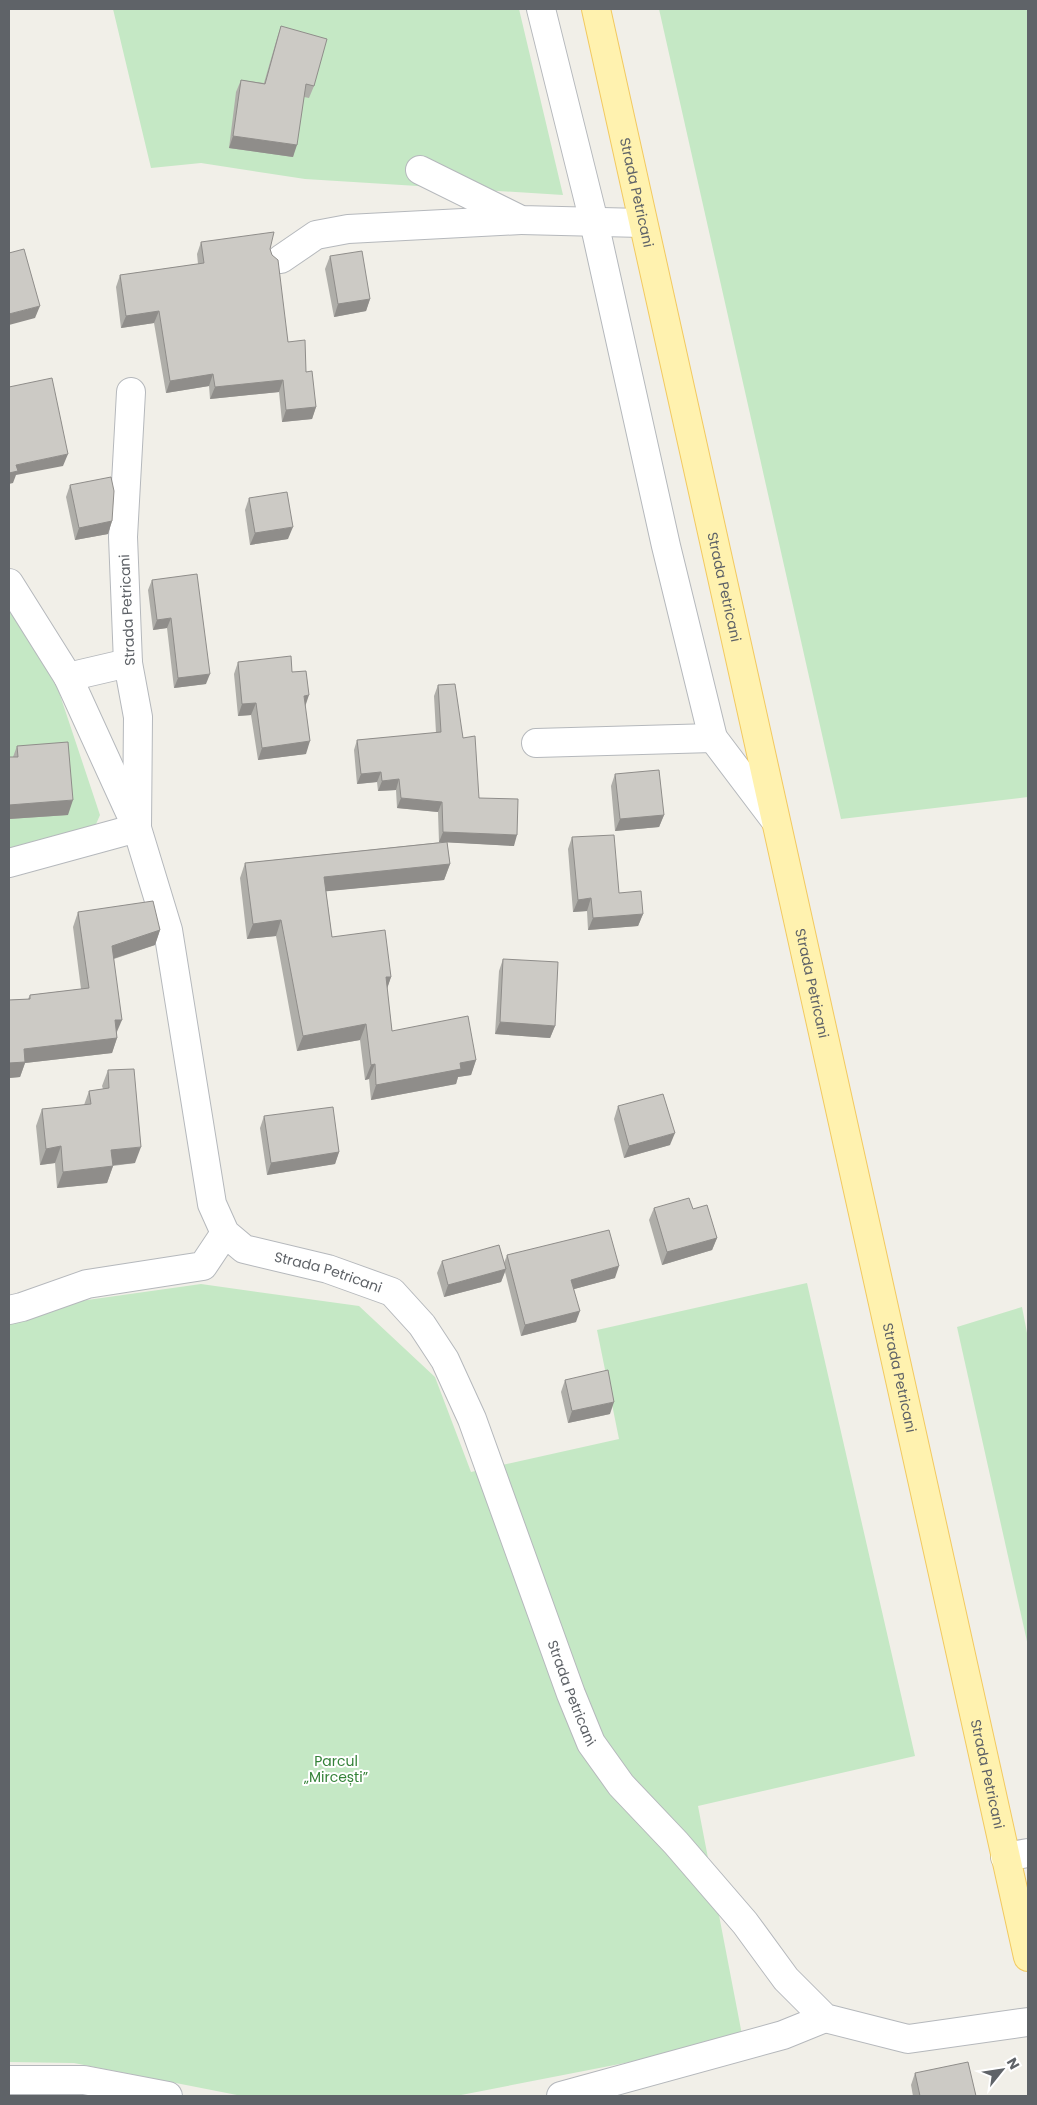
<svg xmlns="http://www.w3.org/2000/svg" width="1037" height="2105" font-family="Poppins,sans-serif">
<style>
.green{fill:#c5e8c5}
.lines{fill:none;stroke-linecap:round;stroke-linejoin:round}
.minor-casing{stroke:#b5b8bc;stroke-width:30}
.major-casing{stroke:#f2c960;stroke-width:30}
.minor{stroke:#fff;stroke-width:28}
.major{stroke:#fff2af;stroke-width:28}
.wall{fill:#afaea9}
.shaded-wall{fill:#8f8d8a}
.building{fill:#cccac5;stroke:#8f8d8a}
.labels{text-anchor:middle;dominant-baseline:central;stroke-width:4;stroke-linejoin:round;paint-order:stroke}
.street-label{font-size:14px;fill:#5f6368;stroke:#fff}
.park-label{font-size:14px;fill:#348238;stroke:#fff}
</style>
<rect width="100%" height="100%" fill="#f1efe8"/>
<!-- green -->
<g class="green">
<path d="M 113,9 L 519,9 L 563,195 L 305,179 L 201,163 L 151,168 Z"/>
<path d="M 659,9 L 1028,9 L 1028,797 L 841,819 Z"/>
<path d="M 9,599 L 56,683 L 100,815 L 93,831 L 9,853 Z"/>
<path d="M 807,1283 L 915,1756 L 698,1806 L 743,2040 L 456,2096 L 242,2096 L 74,2063 L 9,2062 L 9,1311 L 201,1284 L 359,1306 L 435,1377 L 471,1472 L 619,1439 L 597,1330 Z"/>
<path d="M 1022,1307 L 1028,1338 L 1028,1646 L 957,1327 Z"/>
</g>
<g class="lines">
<!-- minor casing -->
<g class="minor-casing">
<g id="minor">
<path d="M 541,9 L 594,222 L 666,546 L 713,738 L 775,820"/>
<path d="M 420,170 L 521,220 L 642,223"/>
<path d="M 281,259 L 316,235 L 348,229 L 521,220"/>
<path id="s1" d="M 9,583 L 68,677 L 137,828 L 168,930 L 212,1204 L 225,1233 L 244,1249 L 328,1269 L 392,1292 L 422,1325 L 445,1360 L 472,1419 L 571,1694 L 591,1743 L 621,1785 L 676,1843 L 745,1923 L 786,1979 L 825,2018 L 908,2039 L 1028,2022"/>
<path d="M 68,677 L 128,663"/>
<path d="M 536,743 L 713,738"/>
<path d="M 9,863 L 137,828 L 138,717 L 128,663 L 123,537 L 131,392"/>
<path d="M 9,1310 L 22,1307 L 87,1284 L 203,1266 L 225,1233"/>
<path d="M 1005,1857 L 1028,1853"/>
<path d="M 9,2080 L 84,2080 L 168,2096"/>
<path d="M 561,2096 L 783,2035 L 825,2018"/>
</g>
</g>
<!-- major casing -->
<g class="major-casing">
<g id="major">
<path id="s2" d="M 596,9 L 1028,1957"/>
</g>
</g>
<!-- minor -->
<use href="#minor" class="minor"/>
<!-- major -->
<use href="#major" class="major"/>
</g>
<!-- wall -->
<g class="wall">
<path d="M 281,26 L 314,86 L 309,98 L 304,97 L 293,157 L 229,148 L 236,92 L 241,80 L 264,83 L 277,38 Z"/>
<path d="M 201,242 L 270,249 L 288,342 L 306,372 L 316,407 L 312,419 L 282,422 L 279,392 L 210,399 L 209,386 L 166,393 L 154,323 L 121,328 L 116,287 L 120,275 L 198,264 L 197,254 Z"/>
<path d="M 330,256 L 370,299 L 366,311 L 334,317 L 325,269 Z"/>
<path d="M 70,485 L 112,521 L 108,534 L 75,540 L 66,497 Z"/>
<path d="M 249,498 L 288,539 L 250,545 L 245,510 Z"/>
<path d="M 152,580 L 206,684 L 174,688 L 167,628 L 153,630 L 148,590 Z"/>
<path d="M 238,662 L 305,705 L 306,754 L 258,760 L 251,715 L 238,716 L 234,674 Z"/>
<path d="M 438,685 L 463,738 L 479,798 L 514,846 L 447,842 L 450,864 L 444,880 L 326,891 L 332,937 L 391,977 L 387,988 L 392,1031 L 476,1060 L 471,1075 L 458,1077 L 456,1084 L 371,1100 L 369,1079 L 365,1080 L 360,1040 L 297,1051 L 276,936 L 247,939 L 240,878 L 245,863 L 443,842 L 439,842 L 438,812 L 397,808 L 396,790 L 378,791 L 377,782 L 357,784 L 354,750 L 357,740 L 436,733 L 434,696 Z"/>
<path d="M 17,746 L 68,815 L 9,819 L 9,757 L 13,757 Z"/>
<path d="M 615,774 L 664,815 L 659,827 L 615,831 L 611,786 Z"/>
<path d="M 572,837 L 619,893 L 643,914 L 638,926 L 588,930 L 587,911 L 573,912 L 568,849 Z"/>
<path d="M 78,912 L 160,930 L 155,945 L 114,959 L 117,1038 L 112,1053 L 25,1063 L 20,1077 L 9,1078 L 9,1000 L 28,999 L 30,995 L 81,989 L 73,927 Z"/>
<path d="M 503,959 L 555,1026 L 550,1038 L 495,1034 L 499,971 Z"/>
<path d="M 108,1070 L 135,1163 L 113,1166 L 107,1183 L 57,1188 L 55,1163 L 40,1165 L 36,1126 L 42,1109 L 84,1105 L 89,1091 L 103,1089 L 102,1086 Z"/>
<path d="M 618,1106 L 670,1145 L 624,1158 L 614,1119 Z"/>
<path d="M 264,1116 L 339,1152 L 335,1164 L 267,1175 L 260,1128 Z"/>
<path d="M 654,1208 L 693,1209 L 717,1238 L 712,1250 L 662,1265 L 649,1220 Z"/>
<path d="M 507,1255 L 615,1278 L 574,1289 L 576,1322 L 521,1336 L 505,1272 L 501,1282 L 444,1297 L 437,1273 L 442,1261 L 504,1263 Z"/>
<path d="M 565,1380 L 610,1414 L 568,1423 L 561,1392 Z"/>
<path d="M 915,2073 L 976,2096 L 913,2096 L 911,2085 Z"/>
</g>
<!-- shaded-wall -->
<g class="shaded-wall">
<path d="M 233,136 L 297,145 L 293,157 L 229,148 Z"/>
<path d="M 370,299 L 366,311 L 334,317 L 338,304 Z"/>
<path d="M 40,306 L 35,318 L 9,325 L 9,314 Z"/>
<path d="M 159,311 L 154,323 L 121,328 L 126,316 Z"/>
<path d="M 213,374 L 209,386 L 166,393 L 170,381 Z"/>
<path d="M 283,380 L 279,392 L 210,399 L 215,387 Z"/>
<path d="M 316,407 L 312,419 L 282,422 L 286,410 Z"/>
<path d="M 68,454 L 63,466 L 16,475 L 13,483 L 9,484 L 9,473 L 16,465 Z"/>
<path d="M 112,521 L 108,534 L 75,540 L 79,528 Z"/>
<path d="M 293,527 L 288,539 L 250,545 L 255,533 Z"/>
<path d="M 171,618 L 167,628 L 153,630 L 157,620 Z"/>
<path d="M 210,674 L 206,684 L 174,688 L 178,678 Z"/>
<path d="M 309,695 L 305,707 L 304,696 Z"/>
<path d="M 256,703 L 251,715 L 238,716 L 242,704 Z"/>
<path d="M 310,741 L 306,754 L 258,760 L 262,748 Z"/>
<path d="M 381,772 L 377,782 L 357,784 L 361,774 Z"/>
<path d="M 399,779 L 396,790 L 378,791 L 382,781 Z"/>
<path d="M 401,798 L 442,802 L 438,812 L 397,808 Z"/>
<path d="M 73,800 L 68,815 L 9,819 L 9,805 Z"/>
<path d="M 664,815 L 659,827 L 615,831 L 620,819 Z"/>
<path d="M 443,832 L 517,835 L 514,846 L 439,842 Z"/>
<path d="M 450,864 L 444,880 L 319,892 L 324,877 Z"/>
<path d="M 591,898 L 587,911 L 573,912 L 578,900 Z"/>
<path d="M 643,914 L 638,926 L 588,930 L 593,918 Z"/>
<path d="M 281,920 L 276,936 L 247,939 L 253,924 Z"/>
<path d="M 160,930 L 155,945 L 106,961 L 112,946 Z"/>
<path d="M 386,977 L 391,977 L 386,992 Z"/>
<path d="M 115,1020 L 122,1020 L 116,1034 Z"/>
<path d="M 500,1022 L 555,1026 L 550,1038 L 495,1034 Z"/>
<path d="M 366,1024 L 360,1040 L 297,1051 L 303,1036 Z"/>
<path d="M 117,1038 L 112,1053 L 25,1063 L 20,1077 L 9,1078 L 9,1063 L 24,1049 Z"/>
<path d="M 476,1060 L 471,1075 L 458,1077 L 456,1084 L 371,1100 L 376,1085 L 460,1063 Z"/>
<path d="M 375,1064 L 369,1079 L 365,1080 L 371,1065 Z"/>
<path d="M 675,1133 L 670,1145 L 624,1158 L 629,1146 Z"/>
<path d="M 61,1146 L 55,1163 L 40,1165 L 46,1149 Z"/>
<path d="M 141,1147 L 135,1163 L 105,1166 L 111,1150 Z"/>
<path d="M 339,1152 L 335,1164 L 267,1175 L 271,1163 Z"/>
<path d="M 113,1166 L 107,1183 L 57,1188 L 63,1172 Z"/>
<path d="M 717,1238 L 712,1250 L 662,1265 L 667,1252 Z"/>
<path d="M 619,1266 L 615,1278 L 567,1291 L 571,1280 Z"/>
<path d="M 506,1269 L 501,1282 L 444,1297 L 448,1285 Z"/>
<path d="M 580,1311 L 576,1322 L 521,1336 L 525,1325 Z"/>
<path d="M 614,1402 L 610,1414 L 568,1423 L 572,1411 Z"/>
</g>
<!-- building -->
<g class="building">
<path d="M 281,26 L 327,39 L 314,86 L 306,84 L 297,145 L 233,136 L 241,80 L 265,84 Z"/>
<path d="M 274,232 L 270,249 L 272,255 L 278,260 L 288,342 L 305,340 L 306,372 L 312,371 L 316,407 L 286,410 L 283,380 L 215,387 L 213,374 L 170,381 L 159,311 L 126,316 L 120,275 L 204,263 L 201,242 Z"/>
<path d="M 24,249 L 40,306 L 9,314 L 9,253 Z"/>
<path d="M 362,251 L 370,299 L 338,304 L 330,256 Z"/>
<path d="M 52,378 L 68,454 L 16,465 L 18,471 L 9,473 L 9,387 Z"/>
<path d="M 111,477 L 114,491 L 112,521 L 79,528 L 70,485 Z"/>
<path d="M 287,492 L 293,527 L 255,533 L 249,498 Z"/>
<path d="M 197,574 L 210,674 L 178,678 L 171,618 L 157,620 L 152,580 Z"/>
<path d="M 291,656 L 292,672 L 306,671 L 309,695 L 304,696 L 310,741 L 262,748 L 256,703 L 242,704 L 238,662 Z"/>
<path d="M 455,684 L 463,738 L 475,736 L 479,798 L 518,799 L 517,835 L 443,832 L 442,802 L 401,798 L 399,779 L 382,781 L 381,772 L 361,774 L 357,740 L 441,732 L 438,685 Z"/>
<path d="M 68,742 L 73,800 L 9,805 L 9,757 L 18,757 L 17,746 Z"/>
<path d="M 659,770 L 664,815 L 620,819 L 615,774 Z"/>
<path d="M 614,835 L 619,893 L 641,891 L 643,914 L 593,918 L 591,898 L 578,900 L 572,837 Z"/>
<path d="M 447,842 L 450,864 L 324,877 L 332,937 L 385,930 L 391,977 L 386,977 L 392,1031 L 468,1016 L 476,1060 L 460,1063 L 461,1069 L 376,1085 L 375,1064 L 371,1065 L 366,1024 L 303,1036 L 281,920 L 253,924 L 245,863 Z"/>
<path d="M 153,901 L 160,930 L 112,946 L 122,1020 L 115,1020 L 117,1038 L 24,1049 L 25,1062 L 9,1063 L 9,1000 L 30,999 L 30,995 L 89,988 L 78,912 Z"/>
<path d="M 503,959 L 558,962 L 555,1026 L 500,1022 Z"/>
<path d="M 134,1069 L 141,1147 L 111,1150 L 113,1166 L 63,1172 L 61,1146 L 46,1149 L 42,1109 L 91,1104 L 89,1091 L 109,1088 L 108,1070 Z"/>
<path d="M 663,1094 L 675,1133 L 629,1146 L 618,1106 Z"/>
<path d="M 333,1107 L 339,1152 L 271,1163 L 264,1116 Z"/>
<path d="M 689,1198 L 693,1209 L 707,1205 L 717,1238 L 667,1252 L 654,1208 Z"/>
<path d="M 609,1230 L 619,1266 L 571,1280 L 580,1311 L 525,1325 L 507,1255 Z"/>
<path d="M 499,1245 L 506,1269 L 448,1285 L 442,1261 Z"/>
<path d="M 608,1370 L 614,1402 L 572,1411 L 565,1380 Z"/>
<path d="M 968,2062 L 976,2096 L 920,2096 L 915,2073 Z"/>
</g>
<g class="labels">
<!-- street labels -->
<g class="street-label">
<text stroke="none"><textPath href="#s2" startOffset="188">Strada Petricani</textPath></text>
<text stroke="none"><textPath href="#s2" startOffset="592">Strada Petricani</textPath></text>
<text transform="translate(127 610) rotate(-93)">Strada Petricani</text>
<text stroke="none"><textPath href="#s2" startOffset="998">Strada Petricani</textPath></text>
<text stroke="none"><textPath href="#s1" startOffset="805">Strada Petricani</textPath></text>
<text stroke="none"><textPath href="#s2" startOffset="1402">Strada Petricani</textPath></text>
<text stroke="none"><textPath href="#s1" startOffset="1315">Strada Petricani</textPath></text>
<text stroke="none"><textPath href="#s2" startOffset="1808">Strada Petricani</textPath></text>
</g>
<!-- park labels -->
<g class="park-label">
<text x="336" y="1761">Parcul<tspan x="336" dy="16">„Mircești”</tspan></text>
</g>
</g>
<!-- border -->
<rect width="1037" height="2105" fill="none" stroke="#5f6368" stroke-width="20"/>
<!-- north arrow -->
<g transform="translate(1002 2070) rotate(60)" stroke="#ffffff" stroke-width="4" paint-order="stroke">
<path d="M0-4L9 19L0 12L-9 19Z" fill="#5f6368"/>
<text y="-8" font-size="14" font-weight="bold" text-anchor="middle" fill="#5f6368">N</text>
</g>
</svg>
